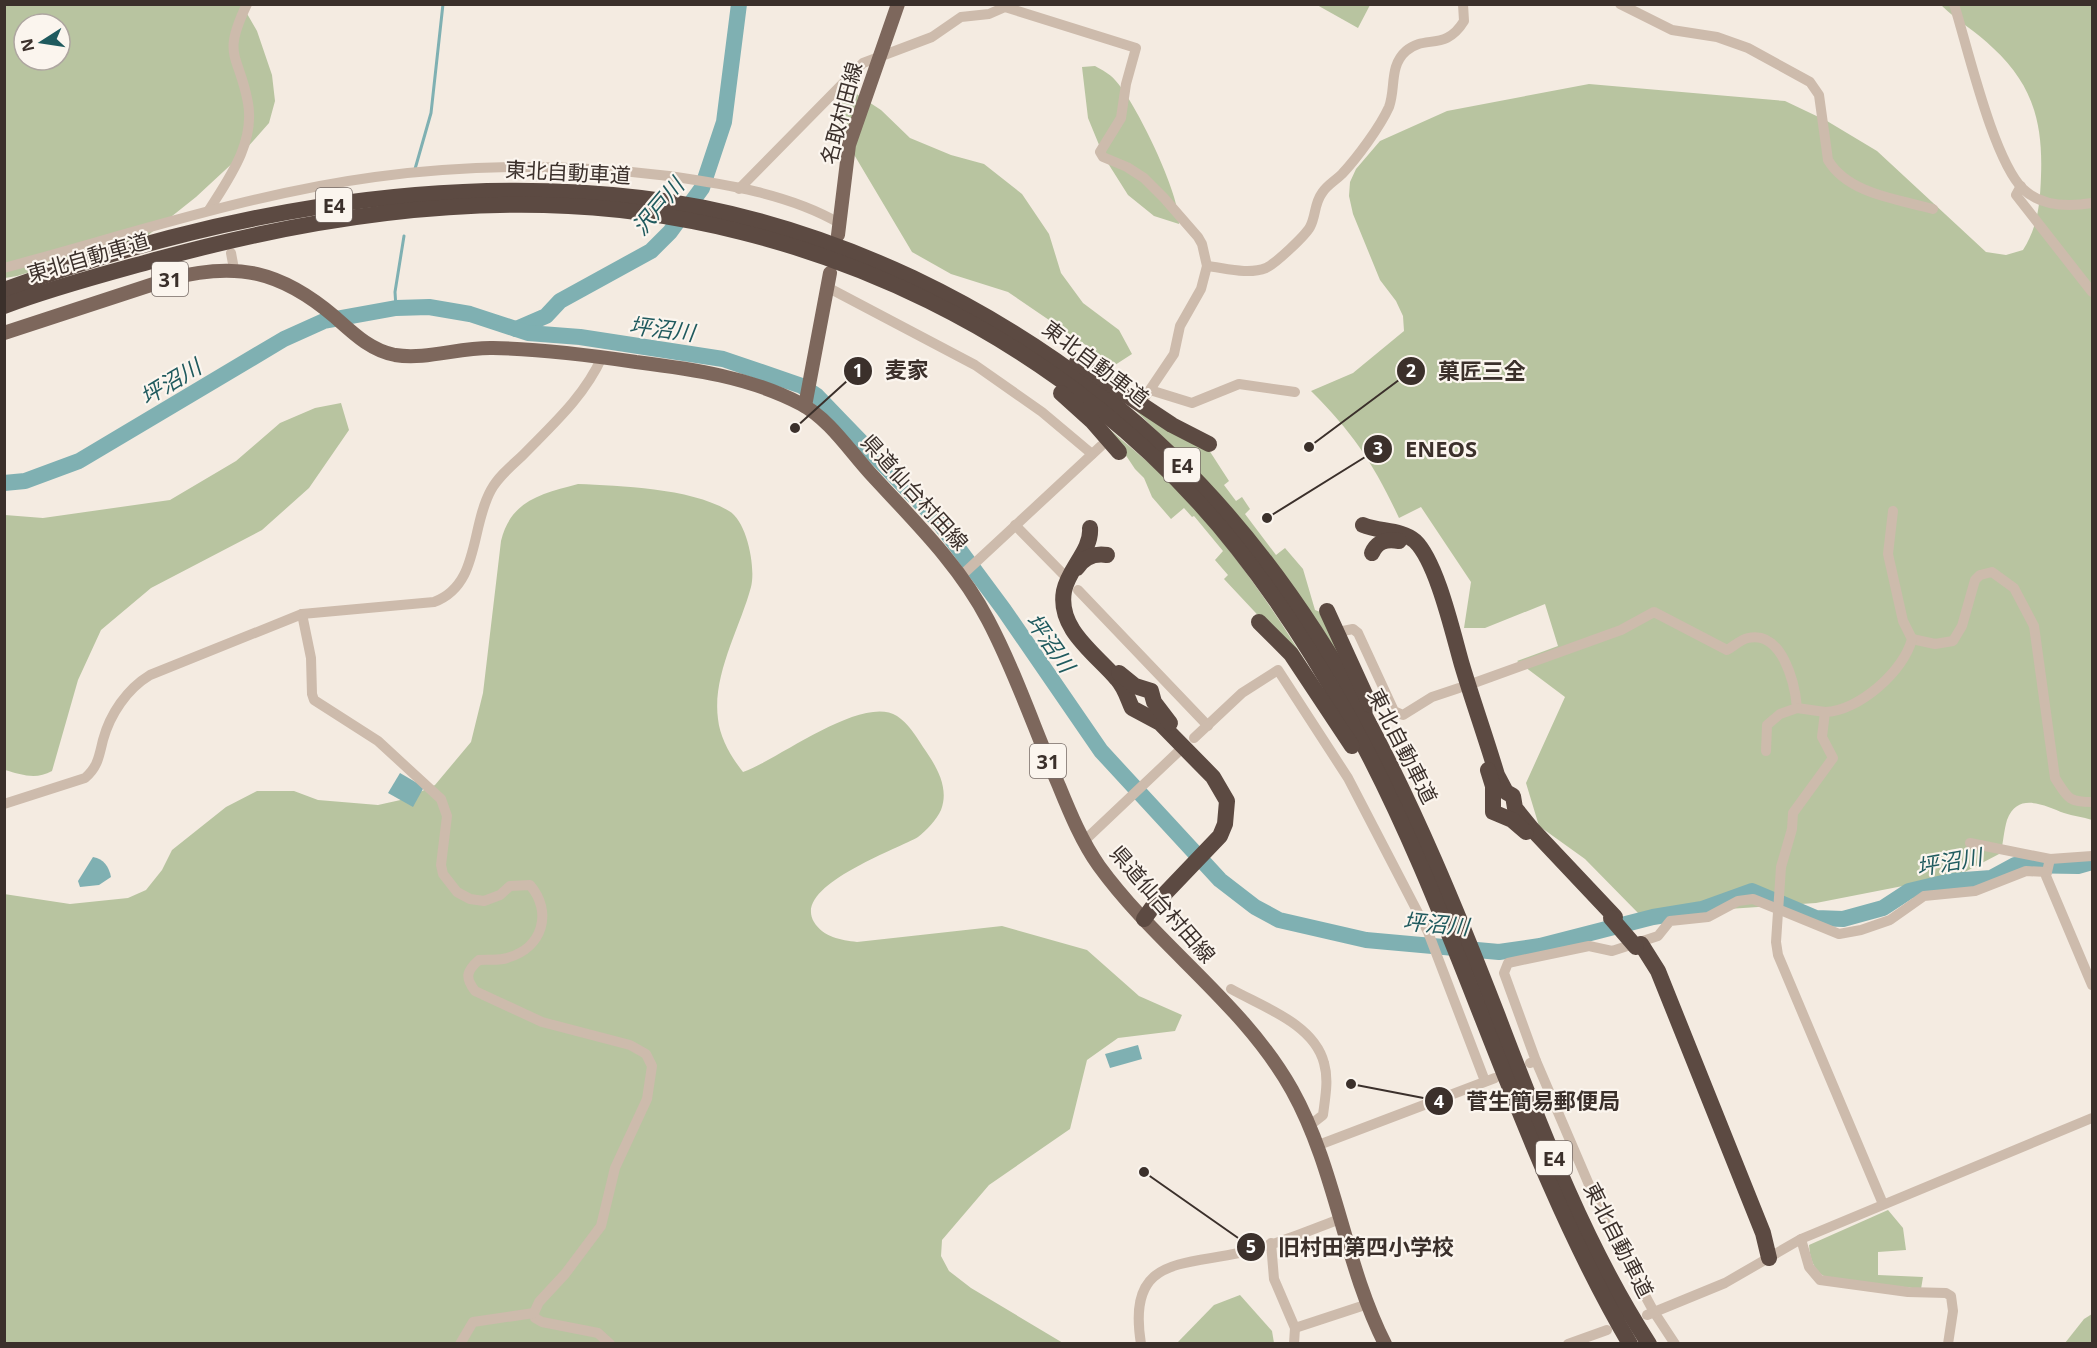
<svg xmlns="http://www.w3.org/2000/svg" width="2097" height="1348" font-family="'Open Sans','Noto Sans JP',sans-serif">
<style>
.green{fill:#b8c4a0;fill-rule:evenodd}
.water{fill:#7fb0b2}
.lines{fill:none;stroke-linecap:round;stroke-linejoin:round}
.stream{stroke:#7fb0b2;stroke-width:3}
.river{stroke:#7fb0b2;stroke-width:16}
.minor{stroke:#cdbbac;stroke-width:10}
.major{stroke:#7d675c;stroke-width:14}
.highway{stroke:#5c4a42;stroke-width:16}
.highway-bridge{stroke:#5c4a42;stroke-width:16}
.labels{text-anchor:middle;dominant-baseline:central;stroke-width:4.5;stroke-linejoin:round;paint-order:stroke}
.shield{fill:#fbf5ee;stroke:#756b66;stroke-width:1.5}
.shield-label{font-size:20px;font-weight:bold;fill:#3b302b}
.street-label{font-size:21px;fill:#3b302b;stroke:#fbf5ee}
.water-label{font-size:22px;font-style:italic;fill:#1f5a5e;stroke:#fbf5ee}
.leader{fill:none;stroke:#3b302b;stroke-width:2}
.callout-dot{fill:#3b302b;stroke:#fbf5ee;stroke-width:2}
.mark-label{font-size:18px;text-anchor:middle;font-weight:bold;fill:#fff}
.callout-label{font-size:22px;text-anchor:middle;font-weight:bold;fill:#3b302b;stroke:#fbf5ee;stroke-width:4.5;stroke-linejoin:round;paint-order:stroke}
</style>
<rect width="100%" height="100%" fill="#f4ebe1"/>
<!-- green -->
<g class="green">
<path d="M 4,5 L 242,5 L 257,31 L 272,75 L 275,101 L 269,123 L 237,159 L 196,197 L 147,236 L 17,276 L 5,278 ZM 24,24 L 60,24 L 60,60 L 24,60 Z"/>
<path d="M 1317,5 L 1370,4 L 1370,5 L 1358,28 Z"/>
<path d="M 1941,5 L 2092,5 L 2092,820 C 2083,817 2073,816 2064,813 C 2045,806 2018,791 2007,820 C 2004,830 2003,843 2001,853 L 1959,875 L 1816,903 L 1640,915 L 1585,859 L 1539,826 L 1526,783 L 1565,697 L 1517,661 L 1558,646 L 1545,604 L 1485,628 L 1464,628 L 1471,582 L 1421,507 L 1399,518 C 1374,464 1353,433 1311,391 L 1353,373 L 1404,331 L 1403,316 L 1396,301 L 1380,280 L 1353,214 L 1349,196 L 1350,182 L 1356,169 L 1380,141 L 1447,111 L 1589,84 L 1785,101 L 1827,121 L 1877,151 L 1986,252 L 2006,255 L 2023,250 C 2038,226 2040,204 2041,176 C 2043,123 2033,85 1993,48 C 1977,32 1957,21 1941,5 Z"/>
<path d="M 1095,66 C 1102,70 1110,74 1115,80 C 1135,101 1181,195 1179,224 L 1154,216 L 1128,195 L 1104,157 L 1088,118 L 1082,67 Z"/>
<path d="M 836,93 L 855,93 L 881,110 L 910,138 L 951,155 L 984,164 L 1022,194 L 1049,234 L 1061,273 L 1083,303 L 1119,330 L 1132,354 L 1115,365 L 1008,292 L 951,274 L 912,252 L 840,131 Z"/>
<path d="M 341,403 L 349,430 L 309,488 L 262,530 L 151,588 L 101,630 L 78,680 L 52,771 C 36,780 22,775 5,770 L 5,515 L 43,518 L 170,500 L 236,461 L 280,423 L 315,408 Z"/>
<path d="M 1129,404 L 1207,447 L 1229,481 L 1224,485 L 1236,501 L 1242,497 L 1250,509 L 1245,514 L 1276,555 L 1285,548 L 1303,569 L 1315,610 L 1323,613 L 1343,664 L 1176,450 Z"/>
<path d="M 1107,427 C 1128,446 1152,464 1172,484 C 1227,541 1272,606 1313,674 L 1224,579 L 1228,575 L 1215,560 L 1223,551 L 1194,516 L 1192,517 L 1184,508 L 1171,519 L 1152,497 L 1144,478 L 1135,469 Z"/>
<path d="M 578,484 C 621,486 691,488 729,511 C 747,521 756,568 751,587 C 740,628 712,675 718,719 C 720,738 731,757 743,772 C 778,760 862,694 897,716 C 908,723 916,736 923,747 C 935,764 950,787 941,810 C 937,819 926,831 918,837 C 896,850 792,886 814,922 C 823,937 841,940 857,942 L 1002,926 L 1087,950 L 1139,996 L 1182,1015 L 1175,1031 L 1118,1038 L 1087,1060 L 1070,1129 L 989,1185 L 942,1240 L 941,1256 L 949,1271 L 971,1288 L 1063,1343 L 5,1343 L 4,894 L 70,904 L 128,898 L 146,890 L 162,870 L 172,850 L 226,807 L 257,791 L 294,791 L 318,800 L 378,805 L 405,799 L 435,785 L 471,742 L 483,693 L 501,541 C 511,500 541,494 578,484 Z"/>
<path d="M 1888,1210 L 1903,1228 L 1906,1250 L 1878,1252 L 1878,1275 L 1923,1277 L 1921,1289 L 1827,1278 C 1814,1271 1810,1260 1809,1245 Z"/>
<path d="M 1240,1295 L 1272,1331 L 1274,1343 L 1177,1343 L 1214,1305 Z"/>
<path d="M 2092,1314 L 2092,1343 L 2065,1343 L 2084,1319 Z"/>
</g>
<!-- water -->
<g class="water">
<path d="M 400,773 L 424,787 L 413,807 L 388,793 Z"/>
<path d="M 93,857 C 104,859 109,867 111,877 L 99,885 L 80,887 L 78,881 Z"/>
<path d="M 1138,1045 L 1142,1059 L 1110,1068 L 1105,1054 Z"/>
</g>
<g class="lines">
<!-- stream -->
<g class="stream">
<path d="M 415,169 L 431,113 L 443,4"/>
<path d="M 396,308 L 395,292 L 404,236"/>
</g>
<!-- river -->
<g class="river">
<path d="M 516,329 L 546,316 L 560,301 L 651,251 L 670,232 L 702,188 L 724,122 L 739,4"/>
<path d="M 4,483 L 25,481 L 79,461 L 284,339 L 324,321 L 396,308 L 429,307 L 470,314 L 528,333 L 580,337 L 723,359 L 802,386 L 817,396 L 842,422 L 938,521 L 1004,610 L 1101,751 L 1220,880 L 1255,907 L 1279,920 L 1366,940 L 1499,952 L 1540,946 L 1653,917 L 1702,909 L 1752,891 L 1816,918 L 1843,919 L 1883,908 L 1909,891 L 1951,881 L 1991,878 L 2015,865 L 2078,866 L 2092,862"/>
</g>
<!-- minor -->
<g class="minor">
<path d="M 1620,4 L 1672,30 L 1717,37 L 1748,48 L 1810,82 L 1819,95 L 1828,160 C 1848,194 1898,199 1933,209"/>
<path d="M 1954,4 C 1968,49 1993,159 2023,189 C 2042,207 2068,207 2092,203"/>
<path d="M 2021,186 L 2016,195 L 2092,292"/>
<path d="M 739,189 L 863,63 L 932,37 L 961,17 L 989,14 L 1005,7 L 1136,48 L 1126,84 L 1121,118 L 1100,152 L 1103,157 L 1127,167 L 1144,178 L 1164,198 L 1198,237 L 1202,244 L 1207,266 L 1201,289 L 1180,326 L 1174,354 L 1145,397"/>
<path d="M 209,210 C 229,178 255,143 248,103 C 239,53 221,58 247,4"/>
<path d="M 231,253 L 234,269"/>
<path d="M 1207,266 C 1225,268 1248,275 1266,268 C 1275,264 1305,236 1310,227 C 1316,216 1314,204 1322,193 C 1327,185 1335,181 1342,174 C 1357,158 1380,127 1389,107 C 1396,88 1389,66 1406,51 C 1425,34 1445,52 1464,21 L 1463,4"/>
<path d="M 4,268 C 127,235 249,194 375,177 C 471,164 572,164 669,176 C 725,184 789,194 839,223"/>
<path d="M 827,287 L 975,365 L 1042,412 L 1092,454"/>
<path d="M 1150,390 L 1192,403 L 1239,384 L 1295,392"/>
<path d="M 1015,525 L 1063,574"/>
<path d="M 961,576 L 1101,446"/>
<path d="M 1078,590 L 1208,726"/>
<path d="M 302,614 L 311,658 L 312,694 L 314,700 L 378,741 L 441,799 L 447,816 L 441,865 L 443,874 L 457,892 L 470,899 L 484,901 L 500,895 L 510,886 L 530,885 C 553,912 543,948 507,958 C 499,961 488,959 479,960 C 466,971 465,978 475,991 L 542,1022 L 630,1045 L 646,1054 L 652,1066 L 647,1099 L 615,1168 L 601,1226 L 565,1274 L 539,1302 L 534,1313"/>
<path d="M 1343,631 L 1353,629 L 1358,633 L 1394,711 L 1403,715 L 1432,697 L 1459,688"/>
<path d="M 1912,639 L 1935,644 L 1953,641 L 1962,626 L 1975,580 L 1980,575 L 1992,572 L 2014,588 L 2034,626 L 2055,778 C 2068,798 2068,802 2092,802"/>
<path d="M 1474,683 L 1621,630 L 1654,612 L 1727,650 C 1734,646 1740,640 1748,638 C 1782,630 1795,683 1797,708 L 1825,712"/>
<path d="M 1194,738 L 1242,693 L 1278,670 L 1348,778 L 1428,932 L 1485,1081"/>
<path d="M 1766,751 L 1767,725 L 1780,714 L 1797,708"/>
<path d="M 4,804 L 85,778 C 98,767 99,756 103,740 C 110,714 127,689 150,675 L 302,614 L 434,602 C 480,585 470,528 491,490 C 498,477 511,466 522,456 C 552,425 584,397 602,357"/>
<path d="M 1084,841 L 1178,752"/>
<path d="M 1970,843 L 2050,859"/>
<path d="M 2092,856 L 2050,859 L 2046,876 L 2092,985"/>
<path d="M 1231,989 C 1263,1007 1314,1024 1324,1063 C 1329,1080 1325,1098 1323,1115 L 1309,1126"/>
<path d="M 1536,1061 L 1605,1222 L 1654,1312 L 1675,1344"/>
<path d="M 1530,1063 L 1536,1061 L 1504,973 L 1508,963 L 1589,946 L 1612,951 L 1658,936 L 1670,921 L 1708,917 L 1738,901 L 1753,899 L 1839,934 L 1861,930 L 1890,920 L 1924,896 L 1975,891 L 2026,871 L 2047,872"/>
<path d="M 1316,1146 L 1495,1078"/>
<path d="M 1883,1204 L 1778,955 L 1776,942 L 1781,867 L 1792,829 L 1793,813 L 1833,758 L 1822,737 L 1825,712 C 1859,711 1904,671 1912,639 L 1903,621 L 1888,554 L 1893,511"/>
<path d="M 1801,1239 L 1809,1267 L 1820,1280 L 1908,1292 L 1946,1293 L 1951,1296 L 1953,1311 L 1948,1344"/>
<path d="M 1271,1243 L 1274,1279 L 1295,1328 L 1294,1344"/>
<path d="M 534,1313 L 535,1318 L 542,1322 L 598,1333 L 610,1344"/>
<path d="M 1647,1315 L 1725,1283 L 1801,1239 L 2092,1118"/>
<path d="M 1295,1328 L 1368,1304"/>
<path d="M 460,1344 L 473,1322 L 534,1313"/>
<path d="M 1141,1344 C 1127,1258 1178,1266 1239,1253 C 1273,1246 1308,1231 1340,1219"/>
<path d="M 1568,1344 L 1607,1330"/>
</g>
<!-- major -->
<g class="major">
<path d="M 838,235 L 849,145 L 898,4"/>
<path d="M 4,333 L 169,279 C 237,261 281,271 335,317 C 353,333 370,350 395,355 C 427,360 460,347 493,348 C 541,349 589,355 636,362 C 692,369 750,377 801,404 C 829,419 849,450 870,473 C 913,520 959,564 988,620 C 1016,673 1035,731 1059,786 C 1070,813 1082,842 1099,866 C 1157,946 1244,1004 1292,1090 C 1336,1169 1344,1263 1385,1344"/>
<path d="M 805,406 L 830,273"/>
</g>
<!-- highway -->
<g class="highway">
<path d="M 4,290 C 205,216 428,173 641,198 C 736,209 827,238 913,278 C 1116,375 1255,515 1363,712 C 1415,809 1457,911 1497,1014 C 1540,1126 1583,1242 1649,1344"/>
<path d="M 4,306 C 54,287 105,274 155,260 C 281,225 413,202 544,205 C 809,211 1074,340 1238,549 C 1280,602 1316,659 1349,718 C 1460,918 1514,1146 1630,1344"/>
<path d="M 1077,362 L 1172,425 L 1209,444"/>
<path d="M 1061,393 L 1092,421 L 1119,452"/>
<path d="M 1363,525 C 1379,532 1401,529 1415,541 C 1437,562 1453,634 1462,665 C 1473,702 1486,738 1497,775 L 1506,792 L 1513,796 L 1515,808 L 1532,829 L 1615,917"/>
<path d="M 1090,528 C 1092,550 1068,569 1064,591 C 1057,629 1096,654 1117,679 C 1125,688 1127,697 1132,708 L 1160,723 L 1213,777 L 1227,801 L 1225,824 L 1220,836 L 1154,905 L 1144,919"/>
<path d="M 1372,553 C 1377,541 1386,539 1399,541"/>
<path d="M 1077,568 C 1084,557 1095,553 1107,555"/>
<path d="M 1327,611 L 1370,705"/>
<path d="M 1259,622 L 1291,654 L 1352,746"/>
<path d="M 1119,673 L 1135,686 L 1151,691 L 1154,702 L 1170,723"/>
<path d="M 1488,770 L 1493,786 L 1493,812 L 1512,820 L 1526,832"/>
<path d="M 1641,944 L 1658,971 L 1763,1233 L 1769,1258"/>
</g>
<!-- highway-bridge -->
<path class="highway-bridge" d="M 1611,918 L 1636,947"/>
</g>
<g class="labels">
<!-- shield labels -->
<g class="shield">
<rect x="316" y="188" width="36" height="34" rx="4.5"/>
<rect x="152" y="262" width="36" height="34" rx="4.5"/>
<rect x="1164" y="448" width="36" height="34" rx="4.5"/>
<rect x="1030" y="744" width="36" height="34" rx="4.5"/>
<rect x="1536" y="1141" width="36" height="34" rx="4.5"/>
</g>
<g class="shield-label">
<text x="334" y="205">E4</text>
<text x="170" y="279">31</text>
<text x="1182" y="465">E4</text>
<text x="1048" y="761">31</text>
<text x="1554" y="1158">E4</text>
</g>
<!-- street labels -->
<g class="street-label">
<text transform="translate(841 113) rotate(-75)">名取村田線</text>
<text transform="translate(568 172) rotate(3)">東北自動車道</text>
<text transform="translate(88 257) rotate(-16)">東北自動車道</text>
<text transform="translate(1096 363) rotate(37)">東北自動車道</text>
<text transform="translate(915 492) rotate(48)">県道仙台村田線</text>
<text transform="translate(1403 746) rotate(63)">東北自動車道</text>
<text transform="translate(1163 904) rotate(49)">県道仙台村田線</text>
<text transform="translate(1619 1240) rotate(63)">東北自動車道</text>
</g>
<!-- water labels -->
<g class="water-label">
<text transform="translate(657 206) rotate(-50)">沢戸川</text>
<text transform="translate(662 328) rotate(7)">坪沼川</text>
<text transform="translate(170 381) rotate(-31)">坪沼川</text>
<text transform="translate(1051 642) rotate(55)">坪沼川</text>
<text transform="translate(1949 861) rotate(-10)">坪沼川</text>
<text transform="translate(1436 923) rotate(5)">坪沼川</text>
</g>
</g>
<!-- callouts -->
<path class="leader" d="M795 428L858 371M1309 447L1411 371M1267 518L1378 449M1351 1084L1439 1101M1144 1172L1251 1247"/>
<g class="callout-dot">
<circle cx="795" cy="428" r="6"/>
<circle cx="1309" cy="447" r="6"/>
<circle cx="1267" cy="518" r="6"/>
<circle cx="1351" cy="1084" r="6"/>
<circle cx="1144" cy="1172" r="6"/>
<circle cx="858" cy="371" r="15"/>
<circle cx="1411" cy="371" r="15"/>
<circle cx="1378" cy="449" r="15"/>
<circle cx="1439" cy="1101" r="15"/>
<circle cx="1251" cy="1247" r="15"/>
</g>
<g class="mark-label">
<text x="858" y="377">1</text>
<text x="1411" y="377">2</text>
<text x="1378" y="455">3</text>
<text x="1439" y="1108">4</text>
<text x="1251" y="1253">5</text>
</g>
<g class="callout-label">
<text x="907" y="378">麦家</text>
<text x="1482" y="379">菓匠三全</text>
<text x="1441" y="457">ENEOS</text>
<text x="1543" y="1109">菅生簡易郵便局</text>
<text x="1366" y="1255">旧村田第四小学校</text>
</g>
<!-- border -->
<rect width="2097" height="1348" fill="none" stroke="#3b302b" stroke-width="12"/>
<!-- north arrow -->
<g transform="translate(42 42) rotate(258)"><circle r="28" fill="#fbf5ee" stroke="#aea6a0" stroke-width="1.5"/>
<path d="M0-4.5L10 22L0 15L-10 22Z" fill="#1f5a5e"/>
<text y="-9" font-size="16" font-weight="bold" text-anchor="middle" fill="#3b302b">N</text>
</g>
</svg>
